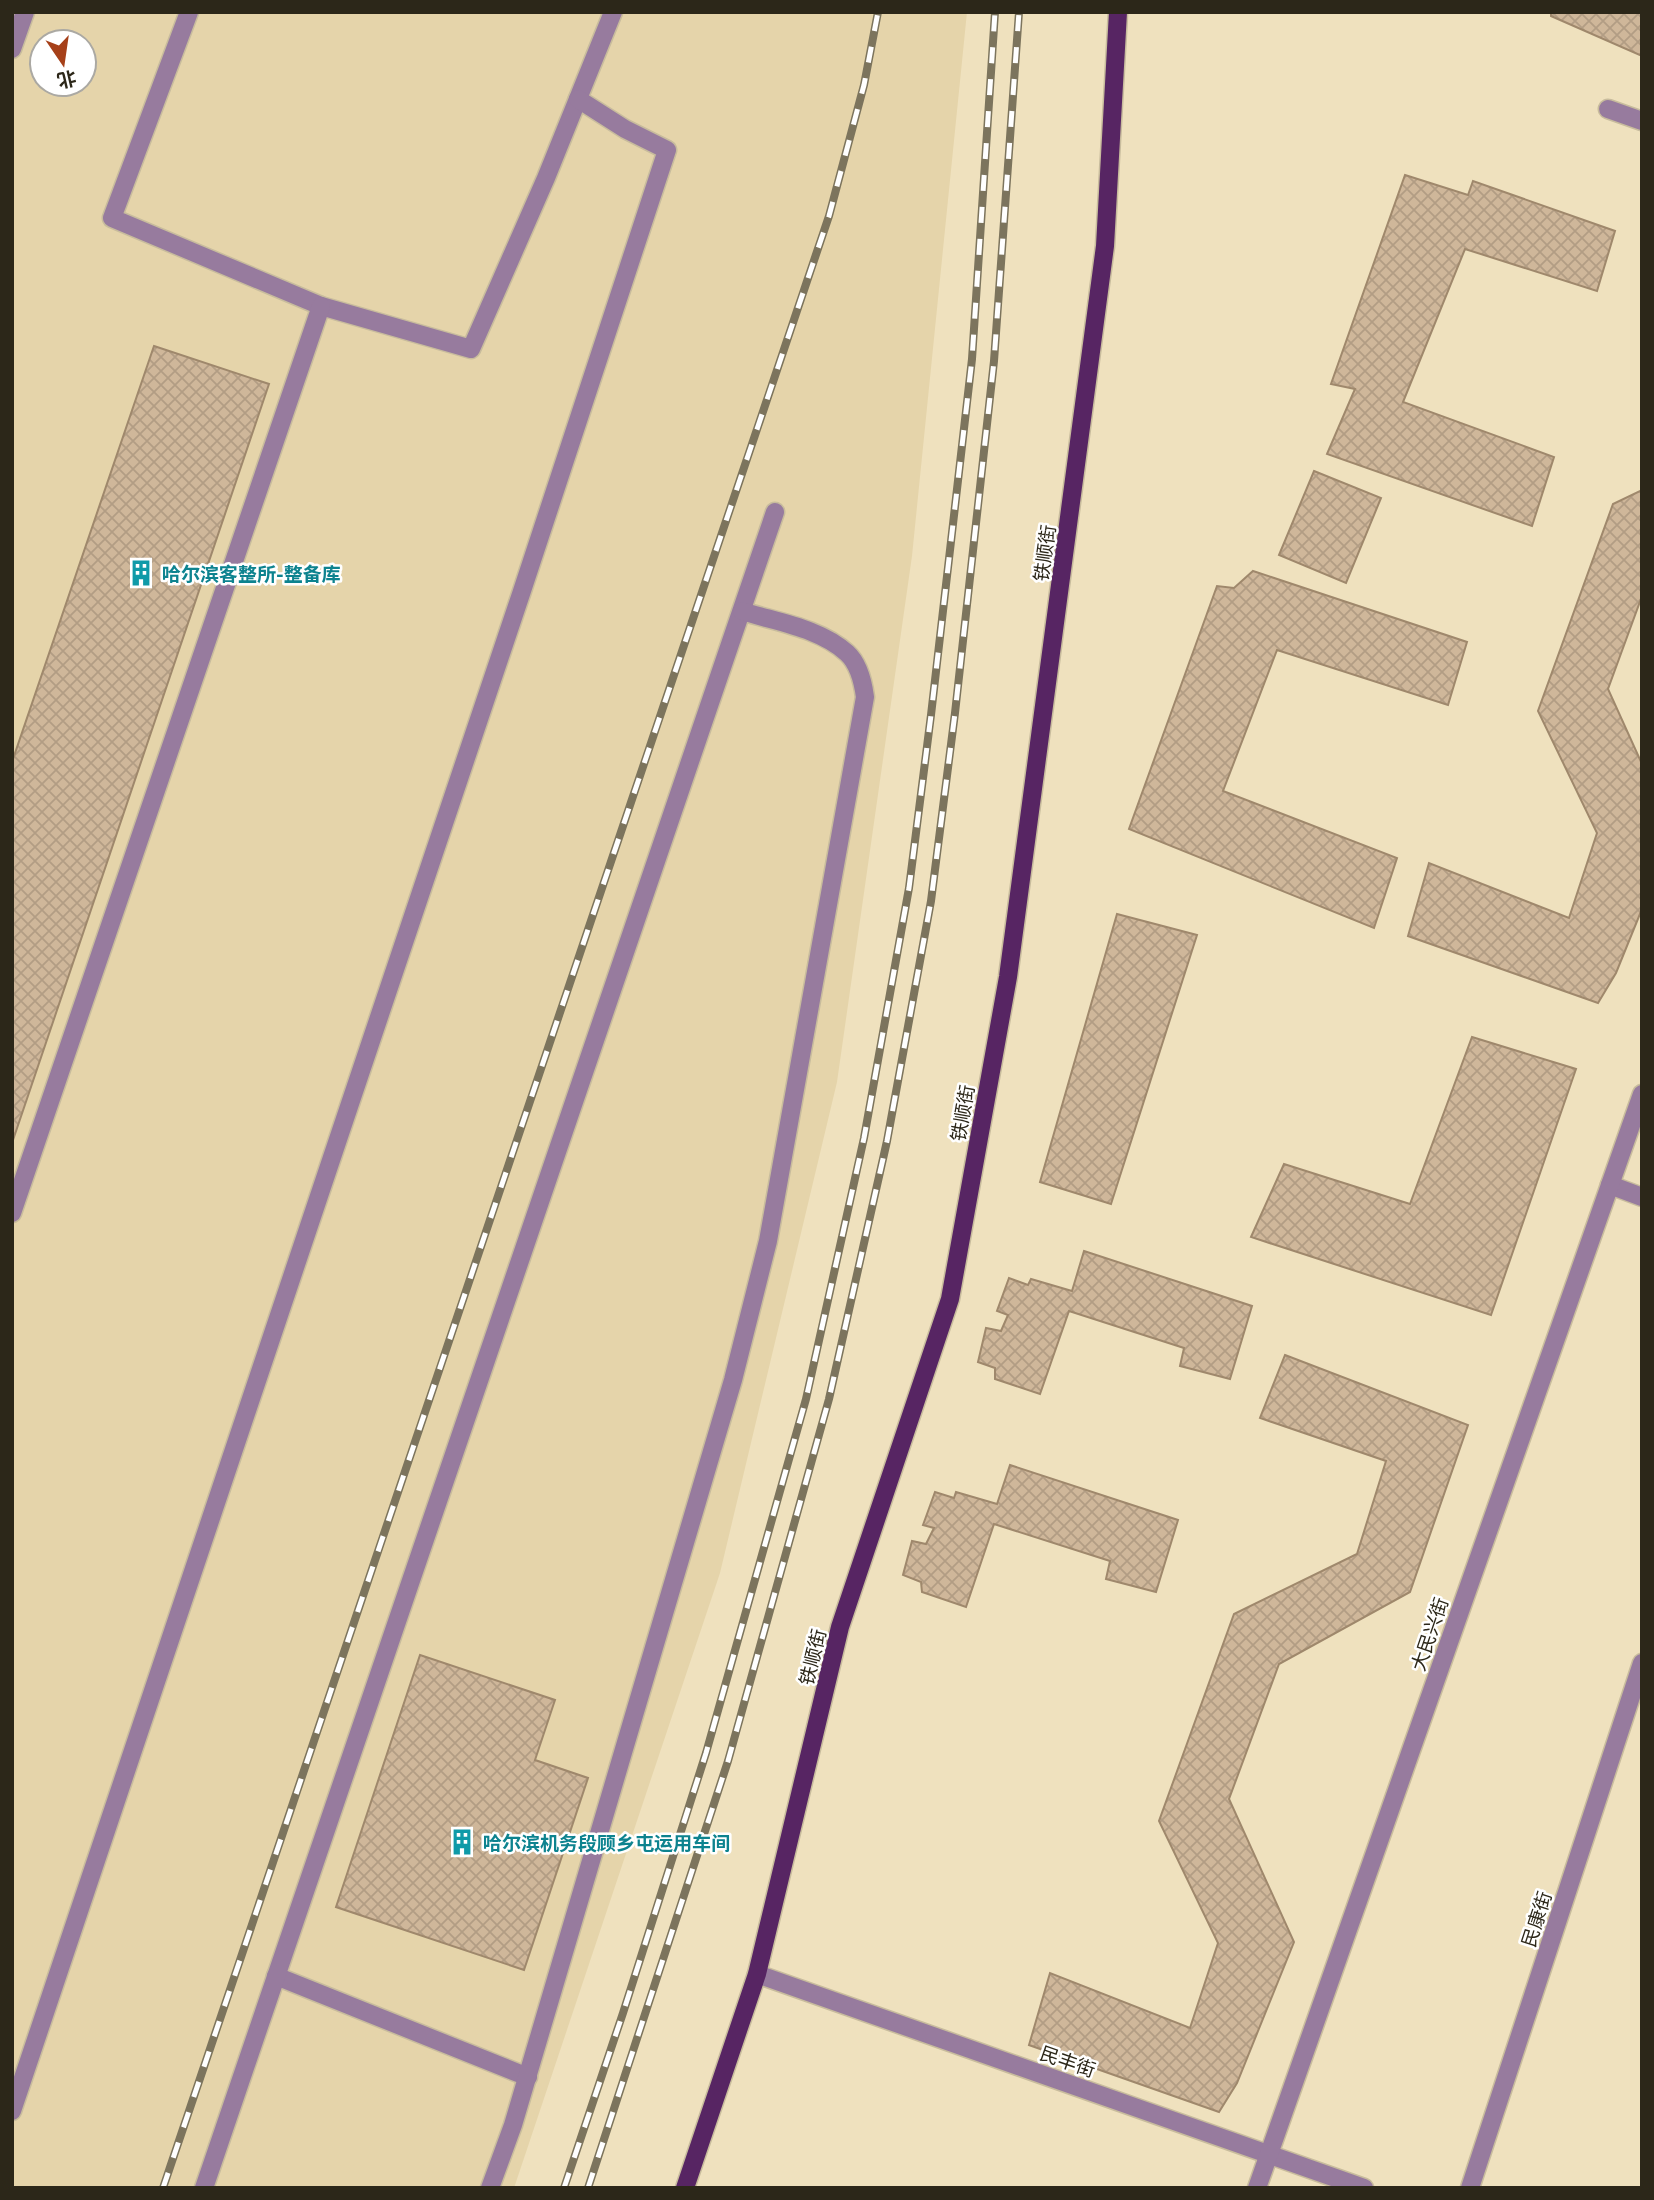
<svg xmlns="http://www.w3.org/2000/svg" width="1654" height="2200" font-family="'Titillium Web','Noto Sans SC',sans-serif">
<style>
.built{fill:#e5d4aa;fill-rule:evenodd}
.building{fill:url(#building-cross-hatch);stroke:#9f886c;stroke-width:2}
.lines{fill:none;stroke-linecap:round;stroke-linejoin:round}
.minor-casing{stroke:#c8bc9d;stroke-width:21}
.major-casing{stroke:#c8bc9d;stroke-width:21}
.minor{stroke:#977b9e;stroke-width:18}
.major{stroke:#572563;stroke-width:18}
.rail-casing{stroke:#7c745d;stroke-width:8}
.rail{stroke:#fff;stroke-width:5;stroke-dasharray:16;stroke-linecap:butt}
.labels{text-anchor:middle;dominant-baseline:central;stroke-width:5;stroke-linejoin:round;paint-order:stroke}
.street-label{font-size:19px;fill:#2c2719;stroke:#fff}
.culture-label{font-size:19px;font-weight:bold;fill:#0d838f;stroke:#fff;text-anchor:start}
</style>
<defs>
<pattern id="building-cross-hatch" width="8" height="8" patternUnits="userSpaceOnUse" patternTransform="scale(1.75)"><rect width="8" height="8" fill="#cfb79a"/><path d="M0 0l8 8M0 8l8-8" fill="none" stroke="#b29d84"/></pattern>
</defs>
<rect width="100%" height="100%" fill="#efe1be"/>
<!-- built -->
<path class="built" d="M 12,12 L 967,12 L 912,556 L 837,1082 L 720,1573 L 514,2188 L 12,2188 ZM 42,42 L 84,42 L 84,84 L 42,84 Z"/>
<!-- building -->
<g class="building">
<path d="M 1551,12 L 1642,12 L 1642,56 L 1551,16 Z"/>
<path d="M 1405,175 L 1468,195 L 1473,181 L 1615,231 L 1597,291 L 1465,249 L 1403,402 L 1554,457 L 1532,526 L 1327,454 L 1355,389 L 1331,384 Z"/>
<path d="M 154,346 L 269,384 L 12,1143 L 12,762 Z"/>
<path d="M 1314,471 L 1381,498 L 1346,583 L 1279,555 Z"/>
<path d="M 1642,490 L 1642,596 L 1608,689 L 1642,764 L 1642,909 L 1616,973 L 1598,1003 L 1408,936 L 1429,863 L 1569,918 L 1597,833 L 1538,711 L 1613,504 Z"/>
<path d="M 1253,571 L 1467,642 L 1448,705 L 1277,650 L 1223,791 L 1397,858 L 1374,928 L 1129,829 L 1217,586 L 1234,588 Z"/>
<path d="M 1117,914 L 1197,935 L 1111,1204 L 1040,1182 Z"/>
<path d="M 1472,1037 L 1576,1069 L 1491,1315 L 1251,1237 L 1284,1164 L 1410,1204 Z"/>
<path d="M 1084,1251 L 1252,1306 L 1230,1379 L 1180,1366 L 1184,1348 L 1069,1311 L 1040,1394 L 995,1379 L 995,1368 L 978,1362 L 986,1328 L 1001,1331 L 1008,1315 L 997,1311 L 1009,1278 L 1028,1285 L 1031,1279 L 1072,1291 Z"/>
<path d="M 1285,1355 L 1468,1425 L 1410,1592 L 1279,1664 L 1229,1799 L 1294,1942 L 1237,2083 L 1219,2112 L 1029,2045 L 1050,1973 L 1190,2028 L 1218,1943 L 1159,1821 L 1234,1614 L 1357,1554 L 1386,1461 L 1260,1418 Z"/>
<path d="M 1010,1465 L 1178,1520 L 1156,1592 L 1106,1579 L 1110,1561 L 994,1524 L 966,1607 L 922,1592 L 921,1582 L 903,1575 L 912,1541 L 926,1544 L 934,1528 L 923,1525 L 935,1492 L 954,1498 L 956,1492 L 997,1504 Z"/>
<path d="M 420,1655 L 555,1700 L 535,1760 L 588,1778 L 524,1970 L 336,1907 Z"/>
</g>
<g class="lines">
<!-- minor casing -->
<g class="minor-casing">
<g id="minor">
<path d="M 189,12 L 112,218 L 321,306 L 471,349 L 546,178 L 613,12"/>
<path d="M 12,49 L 25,12"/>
<path d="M 1608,109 L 1642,121"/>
<path d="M 1610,1185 L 1642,1197"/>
<path d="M 12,1213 L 321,306"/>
<path d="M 757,1974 L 1364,2188"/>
<path d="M 276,1976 L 528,2077"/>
<path d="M 12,2111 L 522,591 L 667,150 L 625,129 L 578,99"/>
<path d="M 204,2188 L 775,512"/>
<path d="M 490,2188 L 513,2125 L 733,1380 L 768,1241 L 865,697 C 863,682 859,664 847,653 C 820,628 776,622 742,611"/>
<path d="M 1257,2188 L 1642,1094"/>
<path d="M 1470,2188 L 1642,1663"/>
</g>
</g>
<!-- major casing -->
<g class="major-casing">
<path id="major" d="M 685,2188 L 757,1974 L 840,1627 L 950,1299 L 1008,977 L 1105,246 L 1118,12"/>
</g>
<!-- minor -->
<use href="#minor" class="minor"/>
<!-- major -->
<use href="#major" class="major"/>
<!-- rail casing -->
<g class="rail-casing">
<g id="rail">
<path d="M 163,2188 L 829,216 L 864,85 L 878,12"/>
<path d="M 564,2188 L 623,2013 L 706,1753 L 806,1399 L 864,1138 L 909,888 L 931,715 L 972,359 L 995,12"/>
<path d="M 588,2188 L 728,1761 L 829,1399 L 887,1141 L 931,901 L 955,713 L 994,361 L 1019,12"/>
</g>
</g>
<!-- rail -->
<use href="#rail" class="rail"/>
</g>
<!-- icons -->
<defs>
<g id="building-bare" transform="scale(2.1)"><path d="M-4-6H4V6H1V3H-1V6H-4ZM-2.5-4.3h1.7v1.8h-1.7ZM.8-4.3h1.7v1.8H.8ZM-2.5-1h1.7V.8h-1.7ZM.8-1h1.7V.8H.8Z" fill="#0f9aa8" stroke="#fff" stroke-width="2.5" paint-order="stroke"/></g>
</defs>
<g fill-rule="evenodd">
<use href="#building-bare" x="141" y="573"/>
<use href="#building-bare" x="462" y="1842"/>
</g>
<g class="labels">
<!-- street labels -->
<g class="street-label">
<text transform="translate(1044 553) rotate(-82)">铁顺街</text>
<text transform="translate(962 1113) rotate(-80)">铁顺街</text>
<text transform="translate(1429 1634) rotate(-71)">大民兴街</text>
<text transform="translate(812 1657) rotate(-76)">铁顺街</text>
<text transform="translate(1536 1919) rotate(-72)">民康街</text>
<text transform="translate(1068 2061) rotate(19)">民丰街</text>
</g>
<!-- culture labels -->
<g class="culture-label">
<text x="162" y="573">哈尔滨客整所-整备库</text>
<text x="483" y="1842">哈尔滨机务段顾乡屯运用车间</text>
</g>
</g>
<!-- border -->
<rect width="1654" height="2200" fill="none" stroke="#2c2719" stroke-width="28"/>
<!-- north arrow -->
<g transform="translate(63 63) rotate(167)"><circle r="33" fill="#ffffff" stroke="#aba9a3" stroke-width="2"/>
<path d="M0-5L12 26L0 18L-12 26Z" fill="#a64019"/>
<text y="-10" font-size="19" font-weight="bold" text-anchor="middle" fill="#2c2719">北</text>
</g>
</svg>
